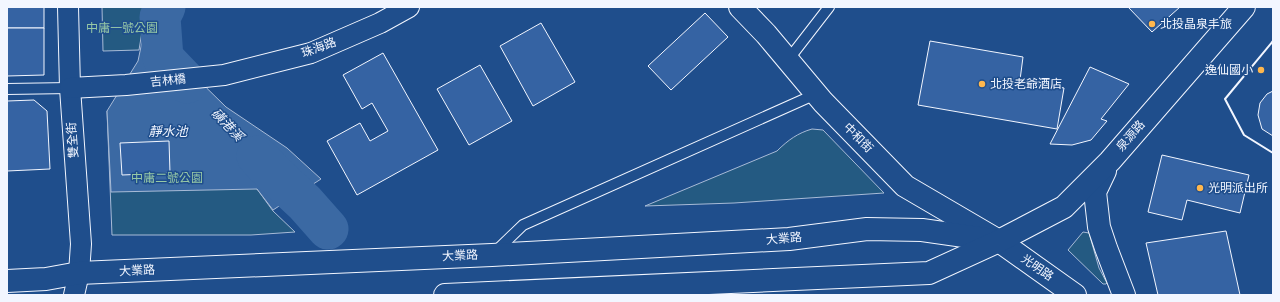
<svg xmlns="http://www.w3.org/2000/svg" width="1280" height="302" font-family="'Sofia Sans Condensed','Noto Sans TC',sans-serif">
<style>
.green{fill:#245a82;stroke:#a8bbd7}
.water{fill:#3b69a3;stroke:#a8bbd7}
.lines{fill:none;stroke-linecap:round;stroke-linejoin:round}
.river{stroke:#3b69a3;stroke-width:41}
.building{fill:#3563a3;stroke:#f2f6ff}
.lane-casing{stroke:#f2f6ff;stroke-width:12}
.street-casing{stroke:#f2f6ff;stroke-width:22}
.secondary-casing{stroke:#f2f6ff;stroke-width:24}
.lane{stroke:#1f4e8c;stroke-width:10}
.street{stroke:#1f4e8c;stroke-width:20}
.secondary{stroke:#1f4e8c;stroke-width:22}
.wall{stroke:#f2f6ff;stroke-width:2}
.poi-dot{fill:#ffb74d;stroke:#1f4e8c;stroke-width:1.5}
.labels{text-anchor:middle;dominant-baseline:central;stroke-width:3;stroke-linejoin:round;paint-order:stroke}
.poi-label{font-size:12px;fill:#f2f6ff;stroke:#1f4e8c;text-anchor:start}
.park-label{font-size:12px;fill:#97c8a6;stroke:#1f4e8c}
.street-label{font-size:12px;fill:#f2f6ff;stroke:#1f4e8c}
.water-label{font-size:13px;font-style:italic;fill:#f2f6ff;stroke:#1f4e8c}
</style>
<rect width="100%" height="100%" fill="#1f4e8c"/>
<!-- green -->
<g class="green">
<path d="M 102,7 L 146,7 L 139,50 L 103,51 Z"/>
<path d="M 138,108 L 257,189 L 273,211 L 295,232 L 251,235 L 112,235 L 107,111 Z"/>
<path d="M 812,129 L 823,130 L 884,193 L 734,203 L 645,206 L 777,151 C 788,140 798,133 812,129 Z"/>
<path d="M 1083,232 L 1089,233 L 1099,268 L 1107,283 L 1106,284 L 1103,284 L 1068,250 Z"/>
</g>
<!-- water -->
<path class="water" d="M 173,35 L 175,57 L 226,107 L 287,148 L 321,179 L 273,210 L 257,189 L 111,192 L 107,111 L 138,61 L 143,37 Z"/>
<g class="lines">
<!-- river -->
<g class="river">
<path d="M 165,7 L 160,17 L 163,58 L 187,83"/>
<path d="M 257,156 L 275,175 L 305,203 L 328,229"/>
</g>
</g>
<!-- building -->
<g class="building">
<rect x="7" y="7" width="37" height="21"/>
<path d="M 1128,7 L 1180,7 L 1152,32 Z"/>
<path d="M 705,13 L 728,37 L 671,90 L 648,66 Z"/>
<path d="M 541,23 L 575,82 L 533,106 L 500,46 Z"/>
<path d="M 7,28 L 44,28 L 44,75 L 7,76 Z"/>
<path d="M 930,41 L 1023,57 L 1020,80 L 1064,88 L 1057,129 L 918,105 Z"/>
<path d="M 383,53 L 438,150 L 357,195 L 327,141 L 360,123 L 370,141 L 388,131 L 372,103 L 362,109 L 343,75 Z"/>
<path d="M 480,65 L 512,121 L 469,145 L 437,89 Z"/>
<path d="M 1090,67 L 1129,84 L 1101,119 L 1107,121 L 1091,140 L 1072,145 L 1050,144 Z"/>
<path d="M 1273,91 L 1273,136 L 1262,129 L 1258,115 L 1260,103 L 1267,94 Z"/>
<path d="M 34,100 L 47,111 L 50,169 L 7,171 L 7,101 Z"/>
<path d="M 169,141 L 170,173 L 122,175 L 120,143 Z"/>
<path d="M 1162,155 L 1249,175 L 1240,213 L 1187,200 L 1182,220 L 1148,212 Z"/>
<path d="M 1226,231 L 1240,295 L 1158,295 L 1146,243 Z"/>
</g>
<g class="lines">
<!-- lane casing -->
<g class="lane-casing">
<g id="lane">
<path d="M 788,60 L 829,7"/>
<path d="M 7,89 L 70,88"/>
<path d="M 495,252 L 523,225 L 816,94"/>
</g>
</g>
<!-- street casing -->
<g class="street-casing">
<g id="street">
<path d="M 68,7 L 70,88 L 81,244 L 79,273 L 74,295"/>
<path d="M 70,88 L 126,85 L 224,75 L 311,53 L 380,23 L 409,7"/>
</g>
</g>
<!-- secondary casing -->
<g class="secondary-casing">
<g id="secondary">
<path d="M 740,7 L 766,34 L 823,102 L 905,186 L 999,241 L 1075,295"/>
<path d="M 1105,171 L 1095,192 L 1099,227 L 1106,248 L 1124,295"/>
<path d="M 7,281 L 46,279 L 79,273 L 492,255 L 789,239 L 867,229 L 922,230 L 999,241"/>
<path d="M 445,295 L 929,273 L 999,241 L 1064,207 L 1110,161 L 1244,7"/>
</g>
</g>
<!-- lane -->
<use href="#lane" class="lane"/>
<!-- street -->
<use href="#street" class="street"/>
<!-- secondary -->
<use href="#secondary" class="secondary"/>
<!-- wall -->
<path class="wall" d="M 1273,41 L 1225,99 L 1244,135 L 1273,153"/>
</g>
<!-- markers -->
<g class="poi-dot">
<circle cx="1152" cy="24" r="4"/>
<circle cx="1261" cy="70" r="4"/>
<circle cx="982" cy="84" r="4"/>
<circle cx="1200" cy="188" r="4"/>
</g>
<g class="labels">
<!-- poi labels -->
<g class="poi-label">
<text x="1160" y="24">北投晶泉丰旅</text>
<text x="1253" y="70" text-anchor="end">逸仙國小</text>
<text x="990" y="84">北投老爺酒店</text>
<text x="1208" y="188">光明派出所</text>
</g>
<!-- park labels -->
<g class="park-label">
<text x="122" y="28">中庸一號公園</text>
<text x="167" y="178">中庸二號公園</text>
</g>
<!-- street labels -->
<g class="street-label">
<text transform="translate(319 48) rotate(-20)">珠海路</text>
<text transform="translate(168 81) rotate(-6)">吉林橋</text>
<text transform="translate(1131 136) rotate(-49)">泉源路</text>
<text transform="translate(858 138) rotate(45)">中和街</text>
<text transform="translate(73 140) rotate(-94)">雙全街</text>
<text transform="translate(784 239) rotate(-5)">大業路</text>
<text transform="translate(460 256) rotate(-3)">大業路</text>
<text transform="translate(1037 268) rotate(35)">光明路</text>
<text transform="translate(137 271) rotate(-3)">大業路</text>
</g>
<!-- water labels -->
<g class="water-label">
<text transform="translate(227 125) rotate(46)">磺港溪</text>
<text x="168" y="132">靜水池</text>
</g>
</g>
<!-- border -->
<rect width="1280" height="302" fill="none" stroke="#f2f6ff" stroke-width="16"/>
</svg>
